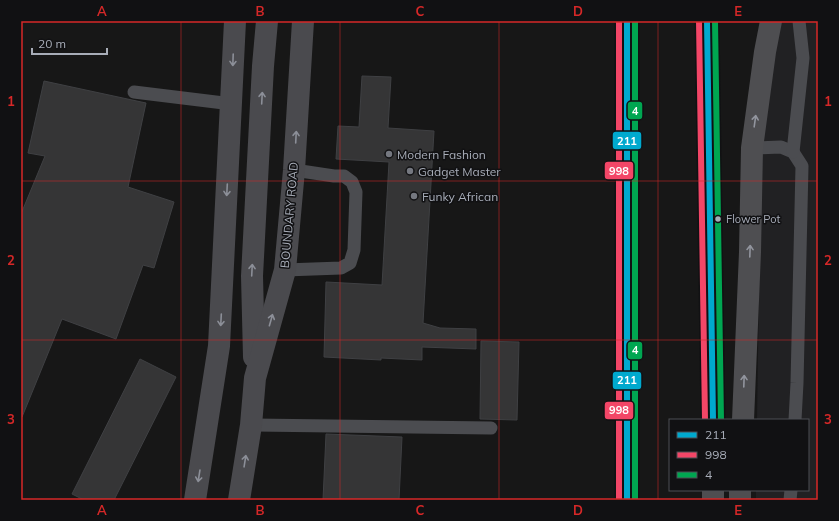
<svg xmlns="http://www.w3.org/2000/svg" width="839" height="521" font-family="Mulish,sans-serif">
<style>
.built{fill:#212123}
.building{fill:#353536;stroke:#3f4043}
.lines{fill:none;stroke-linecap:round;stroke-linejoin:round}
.service{stroke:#4b4c50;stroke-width:13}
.secondary{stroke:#4a4a4e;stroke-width:22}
.motorway{stroke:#4e4e51;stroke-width:22}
.bus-1-casing{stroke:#111113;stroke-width:9}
.bus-2-casing{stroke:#111113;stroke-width:9}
.bus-3-casing{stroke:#111113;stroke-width:9}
.bus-1{stroke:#00a9ce;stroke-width:6}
.bus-2{stroke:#f34667;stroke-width:6}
.bus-3{stroke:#00a651;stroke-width:6}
.oneway{stroke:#8c8f98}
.oneway2{stroke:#92959e}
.grid{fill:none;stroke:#d62828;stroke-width:1;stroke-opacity:0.55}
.poi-dot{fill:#757880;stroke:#111113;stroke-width:1.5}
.bus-dot{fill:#a8adb8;stroke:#111113;stroke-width:1.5}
.labels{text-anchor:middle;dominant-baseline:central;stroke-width:3;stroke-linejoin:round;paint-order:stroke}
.bus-label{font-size:11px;fill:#a8adb8;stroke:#111113;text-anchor:start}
.poi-label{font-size:12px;fill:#a8adb8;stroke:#111113;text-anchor:start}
.street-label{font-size:12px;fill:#a8adb8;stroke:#111113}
.line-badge{stroke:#111113;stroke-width:1.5}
.badge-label{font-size:11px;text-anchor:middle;font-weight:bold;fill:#fff}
.neatline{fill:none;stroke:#d62828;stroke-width:1.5}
.grid-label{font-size:13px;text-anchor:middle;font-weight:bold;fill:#d62828}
</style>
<rect width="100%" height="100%" fill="#171717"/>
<!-- built -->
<path class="built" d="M 776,21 L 818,21 L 818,500 L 756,500 L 756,490 L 808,490 L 808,420 L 757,420 L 761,153 Z"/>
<!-- building -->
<g class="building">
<path d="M 362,76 L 391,77 L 388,128 L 434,131 L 423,323 L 440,328 L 476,329 L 476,349 L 422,347 L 422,360 L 381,358 L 381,360 L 324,357 L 326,282 L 382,285 L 389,162 L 336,159 L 338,126 L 359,127 Z"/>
<path d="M 44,81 L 146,103 L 128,187 L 174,202 L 154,268 L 143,265 L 116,339 L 62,319 L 22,417 L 21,214 L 45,156 L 28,153 Z"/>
<path d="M 481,341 L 519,342 L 517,420 L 480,419 Z"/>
<path d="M 140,359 L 176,377 L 114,500 L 84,500 L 72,494 Z"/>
<path d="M 326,434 L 402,437 L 399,500 L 323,500 Z"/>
</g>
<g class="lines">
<!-- service -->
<g class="service">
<path d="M 134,92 L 232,104"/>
<path d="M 752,148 L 781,147 L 793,152 L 802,166 L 797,383 L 795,420"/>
<path d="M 793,152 L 803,58 L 799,21"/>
<path d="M 285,270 L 341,268 L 350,263 L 354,250 L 356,192 L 352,182 L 344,176 L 334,176 L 294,170"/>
<path d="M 251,425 L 491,428"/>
<path d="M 790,500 L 791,490"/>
</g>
<!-- secondary -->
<g class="secondary">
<path d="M 254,357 L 252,276 L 263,66 L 267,21"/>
<path d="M 195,500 L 219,346 L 235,21"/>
<path d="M 239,500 L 251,425 L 255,378 L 285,270 L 294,170 L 303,21"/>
</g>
<!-- motorway -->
<g class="motorway">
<path d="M 627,21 L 627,500"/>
<path d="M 707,21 L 713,420"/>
<path d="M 743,420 L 750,252 L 752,148 L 765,52 L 771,21"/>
<path d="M 713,500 L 713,490"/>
<path d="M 740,500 L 740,490"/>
</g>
<!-- bus-1 casing -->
<g class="bus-1-casing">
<g id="bus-1">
<path d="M 627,21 L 627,500"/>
<path d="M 707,21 L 713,420"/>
</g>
</g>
<!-- bus-2 casing -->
<g class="bus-2-casing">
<g id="bus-2">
<path d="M 619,21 L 619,500"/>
<path d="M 699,21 L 705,420"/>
</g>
</g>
<!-- bus-3 casing -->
<g class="bus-3-casing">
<g id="bus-3">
<path d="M 635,21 L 635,500"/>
<path d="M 715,21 L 721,420"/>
</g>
</g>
<!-- bus-1 -->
<use href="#bus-1" class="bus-1"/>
<!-- bus-2 -->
<use href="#bus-2" class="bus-2"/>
<!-- bus-3 -->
<use href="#bus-3" class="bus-3"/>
</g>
<!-- one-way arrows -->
<defs><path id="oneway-shaft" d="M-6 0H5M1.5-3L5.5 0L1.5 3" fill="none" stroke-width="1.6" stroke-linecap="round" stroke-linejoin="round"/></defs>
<g class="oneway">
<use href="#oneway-shaft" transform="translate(233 60) rotate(92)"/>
<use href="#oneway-shaft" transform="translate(262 98) rotate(-87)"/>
<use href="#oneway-shaft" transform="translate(296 137) rotate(-87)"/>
<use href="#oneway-shaft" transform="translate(227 190) rotate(93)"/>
<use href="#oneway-shaft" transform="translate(252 270) rotate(-87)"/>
<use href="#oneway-shaft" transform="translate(221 320) rotate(93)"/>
<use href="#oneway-shaft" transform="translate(271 320) rotate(-74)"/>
<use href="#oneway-shaft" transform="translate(245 461) rotate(-81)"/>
<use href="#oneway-shaft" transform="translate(199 476) rotate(99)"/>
</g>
<g class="oneway2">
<use href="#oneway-shaft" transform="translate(755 121) rotate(-82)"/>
<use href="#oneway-shaft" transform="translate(750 251) rotate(-88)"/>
<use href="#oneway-shaft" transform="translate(744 381) rotate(-88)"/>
</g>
<!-- grid -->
<path class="grid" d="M 181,21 L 181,500M 340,21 L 340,500M 499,21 L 499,500M 658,21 L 658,500M 21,181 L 818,181M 21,340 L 818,340"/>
<!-- markers -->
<g class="poi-dot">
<circle cx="389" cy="154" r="4"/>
<circle cx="410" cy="171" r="4"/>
<circle cx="414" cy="196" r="4"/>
</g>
<circle class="bus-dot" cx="718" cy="219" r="3.5"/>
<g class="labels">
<!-- bus labels -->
<g class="bus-label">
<text x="726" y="219">Flower Pot</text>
</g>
<!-- poi labels -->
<g class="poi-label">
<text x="397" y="154">Modern Fashion</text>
<text x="418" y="171">Gadget Master</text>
<text x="422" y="196">Funky African</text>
</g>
<!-- street labels -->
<g class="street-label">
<text transform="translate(289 215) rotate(-85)">BOUNDARY ROAD</text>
</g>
</g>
<g class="line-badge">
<rect x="627" y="101" width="16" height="19" rx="4" fill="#00a651"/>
<rect x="612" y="131" width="30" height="19" rx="4" fill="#00a9ce"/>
<rect x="604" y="161" width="30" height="19" rx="4" fill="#f34667"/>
<rect x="627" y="341" width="16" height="19" rx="4" fill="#00a651"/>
<rect x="612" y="371" width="30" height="19" rx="4" fill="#00a9ce"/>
<rect x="604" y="401" width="30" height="19" rx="4" fill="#f34667"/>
</g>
<g class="badge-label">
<text x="635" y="115">4</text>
<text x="627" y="145">211</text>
<text x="619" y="175">998</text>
<text x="635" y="354">4</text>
<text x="627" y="384">211</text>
<text x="619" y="414">998</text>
</g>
<!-- border -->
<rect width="839" height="521" fill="none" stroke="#111113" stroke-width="44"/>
<!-- legend -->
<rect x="669" y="419" width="140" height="72" fill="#111113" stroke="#4d4f55"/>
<rect x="677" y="432" width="20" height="6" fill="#00a9ce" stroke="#4d4f55"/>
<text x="705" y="439" font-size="12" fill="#a8adb8">211</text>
<rect x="677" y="452" width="20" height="6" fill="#f34667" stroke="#4d4f55"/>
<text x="705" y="459" font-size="12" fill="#a8adb8">998</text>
<rect x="677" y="472" width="20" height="6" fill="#00a651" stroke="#4d4f55"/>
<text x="705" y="479" font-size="12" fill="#a8adb8">4</text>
<!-- scale -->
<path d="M32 48v6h75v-6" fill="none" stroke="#a8adb8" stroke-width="2"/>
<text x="38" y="48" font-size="12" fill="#a8adb8" stroke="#111113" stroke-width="3" paint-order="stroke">20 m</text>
<rect x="22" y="22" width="795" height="477" class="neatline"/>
<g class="grid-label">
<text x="102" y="16">A</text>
<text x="260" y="16">B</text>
<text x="420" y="16">C</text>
<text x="578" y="16">D</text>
<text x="738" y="16">E</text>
<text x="11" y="106">1</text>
<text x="828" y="106">1</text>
<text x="11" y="265">2</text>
<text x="828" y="265">2</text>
<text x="11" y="424">3</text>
<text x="828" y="424">3</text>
<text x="102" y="515">A</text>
<text x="260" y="515">B</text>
<text x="420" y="515">C</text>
<text x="578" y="515">D</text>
<text x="738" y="515">E</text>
</g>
</svg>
